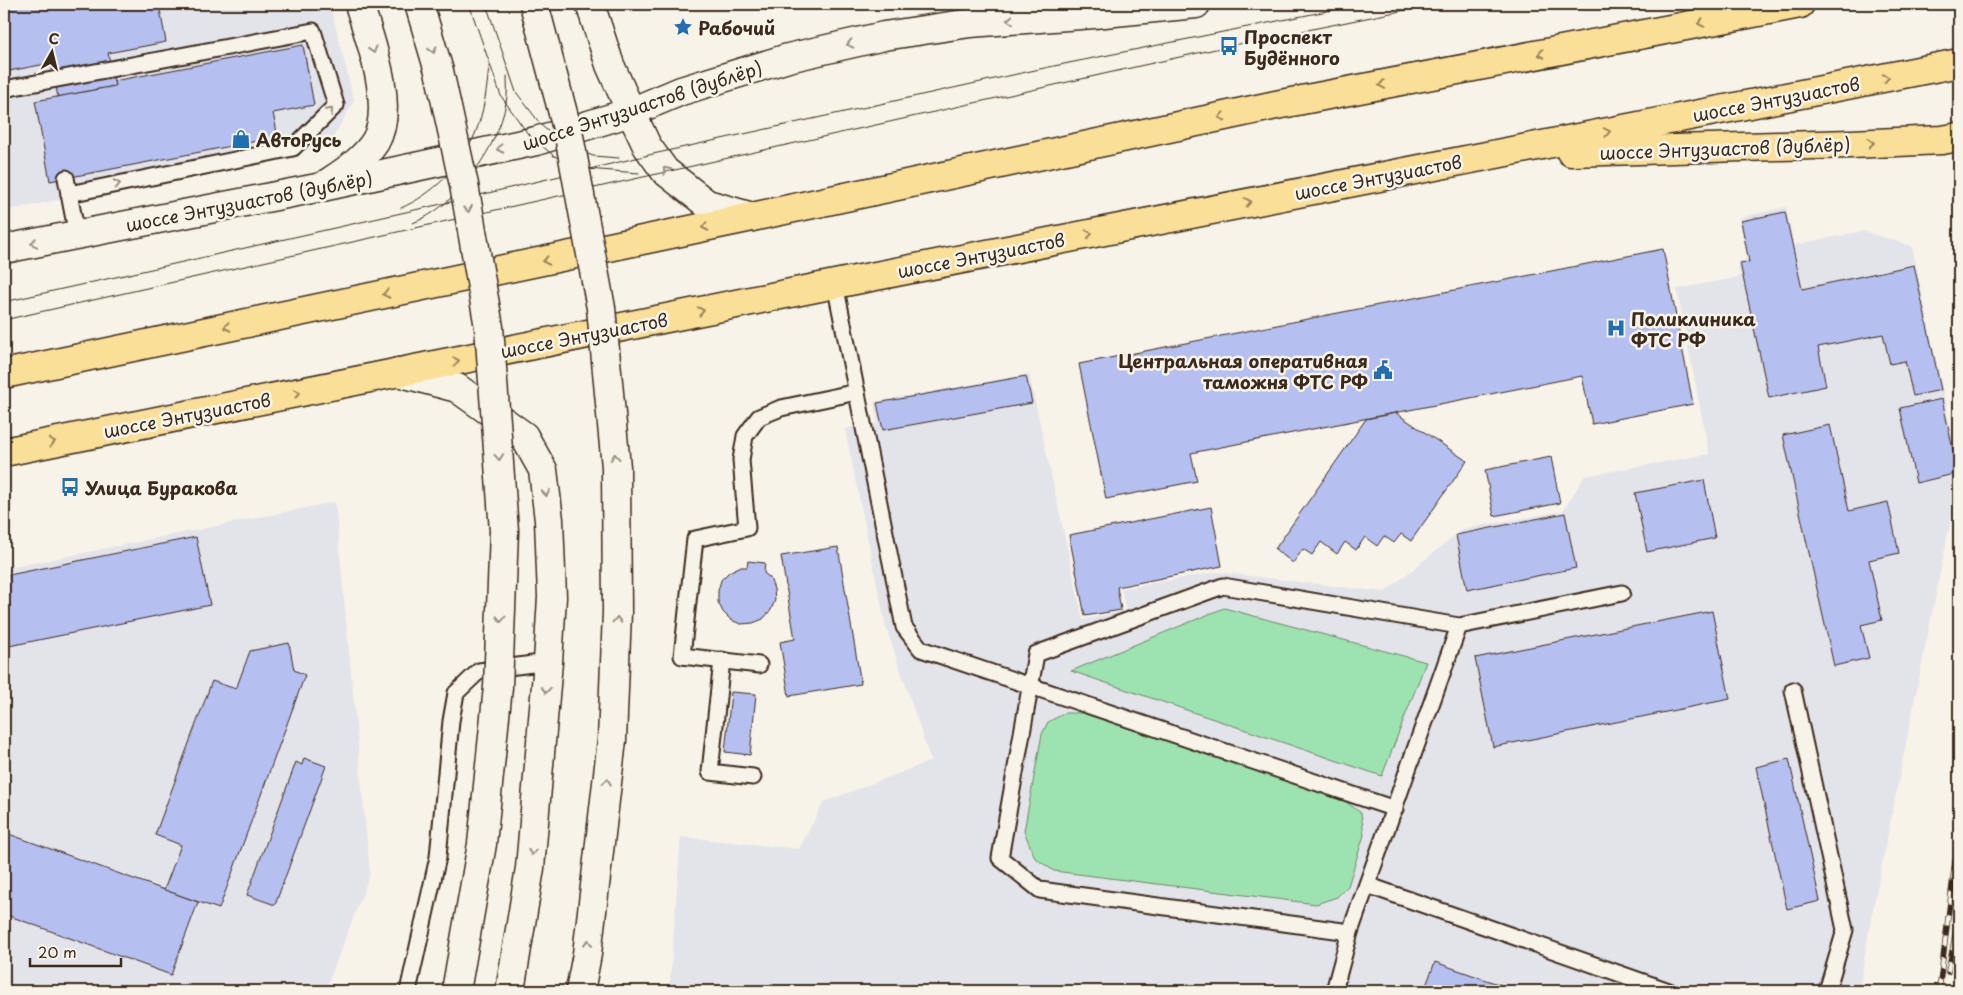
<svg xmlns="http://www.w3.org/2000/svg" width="1963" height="995" font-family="'Playpen Sans',sans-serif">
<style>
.built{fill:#e3e3ea}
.green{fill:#9de3b0;stroke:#6c8667}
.building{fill:#b5bff0;stroke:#3b2a1e}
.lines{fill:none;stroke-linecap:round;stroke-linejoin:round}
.lane-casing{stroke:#3b2a1e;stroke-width:19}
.street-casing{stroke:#3b2a1e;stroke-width:31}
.secondary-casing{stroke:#3b2a1e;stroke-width:31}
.primary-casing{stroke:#3b2a1e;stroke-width:31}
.lane{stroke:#f7f3e8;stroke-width:15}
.street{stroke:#f7f3e8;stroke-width:28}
.secondary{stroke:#f7f3e8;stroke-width:28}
.primary{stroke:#fadf96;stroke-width:28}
.tram{stroke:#3b2a1e;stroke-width:1}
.rail-casing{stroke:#3b2a1e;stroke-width:5.5}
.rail{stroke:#f7f3e8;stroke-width:4;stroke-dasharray:11;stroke-linecap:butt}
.secondary-bridge-casing{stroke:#3b2a1e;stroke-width:31;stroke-linecap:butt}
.secondary-bridge{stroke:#f7f3e8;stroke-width:28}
.oneway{stroke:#998e83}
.oneway2{stroke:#9a845a}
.labels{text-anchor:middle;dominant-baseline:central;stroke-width:5;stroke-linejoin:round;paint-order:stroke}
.poi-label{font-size:18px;font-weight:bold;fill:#3b2a1e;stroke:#f7f3e8;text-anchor:start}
.street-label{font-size:18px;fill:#3b2a1e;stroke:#f7f3e8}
</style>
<rect width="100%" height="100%" fill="#f7f3e8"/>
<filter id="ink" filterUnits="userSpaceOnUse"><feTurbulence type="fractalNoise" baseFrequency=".02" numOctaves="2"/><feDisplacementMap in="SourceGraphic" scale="10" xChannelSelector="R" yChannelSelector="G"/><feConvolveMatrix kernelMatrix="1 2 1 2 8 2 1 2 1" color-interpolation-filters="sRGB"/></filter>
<g filter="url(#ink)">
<!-- built -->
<g class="built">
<path d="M 4,4 L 330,4 L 354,101 L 328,146 L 4,211 Z"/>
<path d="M 1786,207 L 1794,245 L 1863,231 L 1912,246 L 1959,468 L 1959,478 L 1871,919 L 1859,991 L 668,991 L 670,983 L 681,837 L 799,849 L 824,802 L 931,761 L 886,627 L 845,429 L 878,423 L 874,402 L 1029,374 L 1083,620 L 1126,610 L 1121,589 L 1216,572 L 1385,592 L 1463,529 L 1563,511 L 1585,476 L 1709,454 L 1677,289 L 1740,277 L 1737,262 L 1748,259 L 1739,218 Z"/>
<path d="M 335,502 L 370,874 L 325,991 L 4,991 L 4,569 Z"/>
</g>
<!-- green -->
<g class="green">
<path d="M 1224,608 L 1426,662 L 1382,776 L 1071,671 Z"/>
<path d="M 1065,713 L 1082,713 L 1341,798 L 1361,813 L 1364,835 L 1348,886 L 1337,897 L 1316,904 L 1054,871 L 1035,858 L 1024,831 L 1042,734 L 1048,722 Z"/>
</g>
<!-- building -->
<g class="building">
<path d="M 4,4 L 159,4 L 166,42 L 108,53 L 115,86 L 58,97 L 51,63 L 4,72 Z"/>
<path d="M 303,45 L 314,105 L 273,113 L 278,137 L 50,181 L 35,101 L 115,86 L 114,81 Z"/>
<path d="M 1785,212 L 1802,289 L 1914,265 L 1941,390 L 1913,396 L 1905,361 L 1890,364 L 1883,334 L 1818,347 L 1826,386 L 1769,398 L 1740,263 L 1749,262 L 1741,221 Z"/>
<path d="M 1663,249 L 1693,404 L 1592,424 L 1582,376 L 1191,453 L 1197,481 L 1106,499 L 1079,364 Z"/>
<path d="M 1026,376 L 1032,403 L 883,430 L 877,403 Z"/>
<path d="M 1942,399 L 1958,473 L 1916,483 L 1900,408 Z"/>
<path d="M 1396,413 L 1467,461 L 1411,541 L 1401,534 L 1394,543 L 1384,536 L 1377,546 L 1365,537 L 1356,550 L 1345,542 L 1337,554 L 1321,542 L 1312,555 L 1303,549 L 1293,563 L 1275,549 L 1366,419 Z"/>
<path d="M 1830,425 L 1849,511 L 1888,502 L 1899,553 L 1869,560 L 1882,620 L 1861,625 L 1869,658 L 1834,666 L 1783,435 Z"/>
<path d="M 1551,457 L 1560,503 L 1494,516 L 1485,470 Z"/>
<path d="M 1704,480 L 1715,538 L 1647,552 L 1635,493 Z"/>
<path d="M 1211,507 L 1222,566 L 1117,587 L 1121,610 L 1085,616 L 1069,535 Z"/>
<path d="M 1565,513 L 1576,568 L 1467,590 L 1456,535 Z"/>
<path d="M 196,537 L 210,605 L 4,647 L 4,576 Z"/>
<path d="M 838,547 L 861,684 L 789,696 L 780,642 L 795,639 L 781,556 Z"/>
<path d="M 748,561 L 765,563 L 764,573 L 770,578 L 774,589 L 775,600 L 771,610 L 763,619 L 753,623 L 741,624 L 731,620 L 723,612 L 718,602 L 718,591 L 721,580 L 729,572 L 739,567 L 747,567 Z"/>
<path d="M 1712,611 L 1730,699 L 1493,747 L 1475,658 Z"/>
<path d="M 289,643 L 294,670 L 305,675 L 219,909 L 164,890 L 181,845 L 155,835 L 212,681 L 236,689 L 250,651 Z"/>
<path d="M 731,692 L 756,694 L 750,755 L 725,752 Z"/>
<path d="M 304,758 L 326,766 L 275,905 L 247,895 L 296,762 L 302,765 Z"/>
<path d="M 1789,759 L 1820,901 L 1787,909 L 1756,767 Z"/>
<path d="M 6,833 L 198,902 L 171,975 L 4,914 L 4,838 Z"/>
<path d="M 1435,962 L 1518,991 L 1424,991 Z"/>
</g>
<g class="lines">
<!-- lane casing -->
<g class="lane-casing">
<g id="lane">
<path d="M 4,89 L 313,31 L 336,105 L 293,148 L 69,194"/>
<path d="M 66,178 L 77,235"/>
<path d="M 835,284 L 904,627 L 921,649 L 1395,809"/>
<path d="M 1459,626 L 1223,586 L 1036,654 L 1000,858 L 1040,890 L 1350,932 L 1459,626 L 1622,593"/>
<path d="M 722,660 L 710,772 L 753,777"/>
<path d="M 759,665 L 682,656 L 695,539 L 747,528 L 741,460 L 745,436 L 759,417 L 781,408 L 857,392"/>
<path d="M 1793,690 L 1845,930 L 1827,991"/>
<path d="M 1367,885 L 1669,991"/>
<path d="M 408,991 L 438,857 L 451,721 L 456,693 L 479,671 L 548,662"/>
<path d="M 1334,991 L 1350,932"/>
</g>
</g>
<!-- street casing -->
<g class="street-casing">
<path id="street" d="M 322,187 L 536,141 L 631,112 L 681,91 L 788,58 L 884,36 L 970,23 L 1094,14 L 1196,4"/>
</g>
<!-- secondary casing -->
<g class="secondary-casing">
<g id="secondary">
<path d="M 590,4 L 610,65 L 631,112 L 647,146 L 665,171 L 707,204 L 752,217"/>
<path d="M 4,249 L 322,187 C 341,174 362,162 375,142 C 396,107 370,40 359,4"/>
<path d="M 398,372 L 457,388 L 524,436 L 543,470 L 549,520 L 552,597 L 548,662 L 530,868 L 510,991"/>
</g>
</g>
<!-- primary casing -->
<g class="primary-casing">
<g id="primary">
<path d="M 1571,152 L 1851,144 L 1942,140 L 1959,137"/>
<path d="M 4,374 L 752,217 L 1276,105 L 1800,4"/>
<path d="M 4,452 L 835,284 L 1959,63"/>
</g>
</g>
<!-- lane -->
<use href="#lane" class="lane"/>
<!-- street -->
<use href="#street" class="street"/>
<!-- secondary -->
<use href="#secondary" class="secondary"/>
<!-- primary -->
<use href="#primary" class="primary"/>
<!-- tram -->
<g class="tram">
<path d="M 469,4 L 501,96 L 528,134 L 554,156 L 587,169 L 639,173"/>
<path d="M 486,4 L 516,92 L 542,126 L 563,144 L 593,156 L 619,158"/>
<path d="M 401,208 C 433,194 461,167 475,134 C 484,112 487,89 489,66"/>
<path d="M 413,223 C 456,207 498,148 506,103 C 508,94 507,85 507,76"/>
<path d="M 4,302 L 446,203 L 653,154 L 1049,67 L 1362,4"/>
<path d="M 4,320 L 1229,46 L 1435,4"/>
</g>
<!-- rail casing -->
<g class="rail-casing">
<g id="rail">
<path d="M 1948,972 L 1959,915"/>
<path d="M 1939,991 L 1959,829"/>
</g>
</g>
<!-- rail -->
<use href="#rail" class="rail"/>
<!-- secondary-bridge casing -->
<g class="secondary-bridge-casing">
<g id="secondary-bridge">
<path d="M 419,4 L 439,71 L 464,185 L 489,327 L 504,531 L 498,687 L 482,844 L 456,991"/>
<path d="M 534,4 L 569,136 L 601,308 L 616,467 L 617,612 L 612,740 L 587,954 L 580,991"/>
</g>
</g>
<!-- secondary-bridge -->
<use href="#secondary-bridge" class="secondary-bridge"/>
</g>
<!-- one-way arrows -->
<defs><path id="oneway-chevron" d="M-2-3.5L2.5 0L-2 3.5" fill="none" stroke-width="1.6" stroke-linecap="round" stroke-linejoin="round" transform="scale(1.25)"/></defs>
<g class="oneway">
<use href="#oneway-chevron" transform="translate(1010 20) rotate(176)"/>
<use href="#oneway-chevron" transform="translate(850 44) rotate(167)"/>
<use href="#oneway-chevron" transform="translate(373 50) rotate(73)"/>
<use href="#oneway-chevron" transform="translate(433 50) rotate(73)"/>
<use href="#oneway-chevron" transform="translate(330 111) rotate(-47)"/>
<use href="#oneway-chevron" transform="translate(500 149) rotate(168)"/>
<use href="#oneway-chevron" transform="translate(666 170) rotate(-132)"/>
<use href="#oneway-chevron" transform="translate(117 184) rotate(-12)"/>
<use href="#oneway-chevron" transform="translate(468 209) rotate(80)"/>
<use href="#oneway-chevron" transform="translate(34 243) rotate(169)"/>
<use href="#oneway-chevron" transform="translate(499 457) rotate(86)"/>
<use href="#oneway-chevron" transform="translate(615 457) rotate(-95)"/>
<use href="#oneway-chevron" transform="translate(546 493) rotate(83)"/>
<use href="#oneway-chevron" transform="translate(501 619) rotate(92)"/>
<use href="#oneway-chevron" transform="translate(617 620) rotate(-88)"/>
<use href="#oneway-chevron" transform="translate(546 690) rotate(94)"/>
<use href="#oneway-chevron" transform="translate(607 782) rotate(-83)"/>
<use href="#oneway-chevron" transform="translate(532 852) rotate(96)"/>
<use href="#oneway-chevron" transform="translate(588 943) rotate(-83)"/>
</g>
<g class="oneway2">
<use href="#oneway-chevron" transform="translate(1701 23) rotate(169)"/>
<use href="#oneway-chevron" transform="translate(1541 54) rotate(169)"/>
<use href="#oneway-chevron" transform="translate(1886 78) rotate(-11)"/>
<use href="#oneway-chevron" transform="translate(1382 85) rotate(169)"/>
<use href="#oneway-chevron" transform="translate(1222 117) rotate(168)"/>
<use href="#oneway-chevron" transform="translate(1607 132) rotate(-11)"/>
<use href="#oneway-chevron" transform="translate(1871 143) rotate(-3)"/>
<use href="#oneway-chevron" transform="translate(1248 202) rotate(-11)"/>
<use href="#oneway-chevron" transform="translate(705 227) rotate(168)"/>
<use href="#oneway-chevron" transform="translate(1089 234) rotate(-11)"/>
<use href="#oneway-chevron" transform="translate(546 261) rotate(168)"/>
<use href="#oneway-chevron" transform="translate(386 294) rotate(168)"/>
<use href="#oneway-chevron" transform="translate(701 311) rotate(-11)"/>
<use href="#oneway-chevron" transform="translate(227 327) rotate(168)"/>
<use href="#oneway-chevron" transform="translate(456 361) rotate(-11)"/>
<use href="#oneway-chevron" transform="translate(297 393) rotate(-11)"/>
<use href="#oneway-chevron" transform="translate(52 442) rotate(-11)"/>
</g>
</g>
<!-- icons -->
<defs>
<g id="sight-bare" transform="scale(1.5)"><path d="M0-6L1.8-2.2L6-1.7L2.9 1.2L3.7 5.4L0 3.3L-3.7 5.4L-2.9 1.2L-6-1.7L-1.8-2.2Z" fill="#1f6fb2" stroke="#f7f3e8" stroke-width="2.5" paint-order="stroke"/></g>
<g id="bus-bare" transform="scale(1.5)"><path d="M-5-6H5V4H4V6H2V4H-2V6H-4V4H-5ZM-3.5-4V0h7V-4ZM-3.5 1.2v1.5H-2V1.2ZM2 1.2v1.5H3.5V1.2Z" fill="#1f6fb2" stroke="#f7f3e8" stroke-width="2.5" paint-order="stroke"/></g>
<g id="shop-bare" transform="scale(1.5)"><path d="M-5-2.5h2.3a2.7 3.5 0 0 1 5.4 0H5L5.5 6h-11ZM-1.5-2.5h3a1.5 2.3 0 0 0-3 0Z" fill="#1f6fb2" stroke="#f7f3e8" stroke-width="2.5" paint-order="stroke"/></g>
<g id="hospital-bare" transform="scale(1.5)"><path d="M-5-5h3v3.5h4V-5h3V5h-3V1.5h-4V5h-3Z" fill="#1f6fb2" stroke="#f7f3e8" stroke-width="2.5" paint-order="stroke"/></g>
<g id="civic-bare" transform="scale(1.5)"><path d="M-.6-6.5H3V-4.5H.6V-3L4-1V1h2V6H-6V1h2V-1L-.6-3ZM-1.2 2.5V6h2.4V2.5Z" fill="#1f6fb2" stroke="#f7f3e8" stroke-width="2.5" paint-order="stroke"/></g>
</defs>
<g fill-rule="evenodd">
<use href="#sight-bare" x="683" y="27"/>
<use href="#bus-bare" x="1229" y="46"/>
<use href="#shop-bare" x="241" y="139"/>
<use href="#hospital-bare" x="1616" y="328"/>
<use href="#civic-bare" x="1383" y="370"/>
<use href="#bus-bare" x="70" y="487"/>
</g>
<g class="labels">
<!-- poi labels -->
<g class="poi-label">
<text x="698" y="27">Рабочий</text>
<text x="1244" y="36">Проспект<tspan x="1244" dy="21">Будённого</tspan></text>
<text x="256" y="139">АвтоРусь</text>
<text x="1631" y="318">Поликлиника<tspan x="1631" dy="21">ФТС РФ</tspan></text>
<text x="1368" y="360" text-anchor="end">Центральная оперативная<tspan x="1368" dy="21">таможня ФТС РФ</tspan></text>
<text x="85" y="487">Улица Буракова</text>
</g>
<!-- street labels -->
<g class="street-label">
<text transform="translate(1776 99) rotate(-11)">шоссе Энтузиастов</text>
<text transform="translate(642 105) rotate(-18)">шоссе Энтузиастов (дублёр)</text>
<text transform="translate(1725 148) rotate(-2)">шоссе Энтузиастов (дублёр)</text>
<text transform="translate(1378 177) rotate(-11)">шоссе Энтузиастов</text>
<text transform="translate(249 201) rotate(-11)">шоссе Энтузиастов (дублёр)</text>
<text transform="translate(981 255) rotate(-11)">шоссе Энтузиастов</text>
<text transform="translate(584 335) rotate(-11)">шоссе Энтузиастов</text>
<text transform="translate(187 415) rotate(-11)">шоссе Энтузиастов</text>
</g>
</g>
<!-- margin -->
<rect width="1963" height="995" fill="none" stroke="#f7f3e8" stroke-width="20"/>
<rect x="10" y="10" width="1943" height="975" fill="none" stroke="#3b2a1e" stroke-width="2" filter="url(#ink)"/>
<!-- north arrow -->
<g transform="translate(52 52) rotate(8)" stroke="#f7f3e8" stroke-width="4" paint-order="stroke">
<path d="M0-4L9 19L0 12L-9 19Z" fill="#3b2a1e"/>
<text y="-8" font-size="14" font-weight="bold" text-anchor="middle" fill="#3b2a1e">С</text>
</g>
<!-- scale -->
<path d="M30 958v8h91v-8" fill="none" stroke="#3b2a1e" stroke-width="2.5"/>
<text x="38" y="958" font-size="15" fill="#3b2a1e" stroke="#f7f3e8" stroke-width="4" paint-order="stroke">20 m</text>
</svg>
